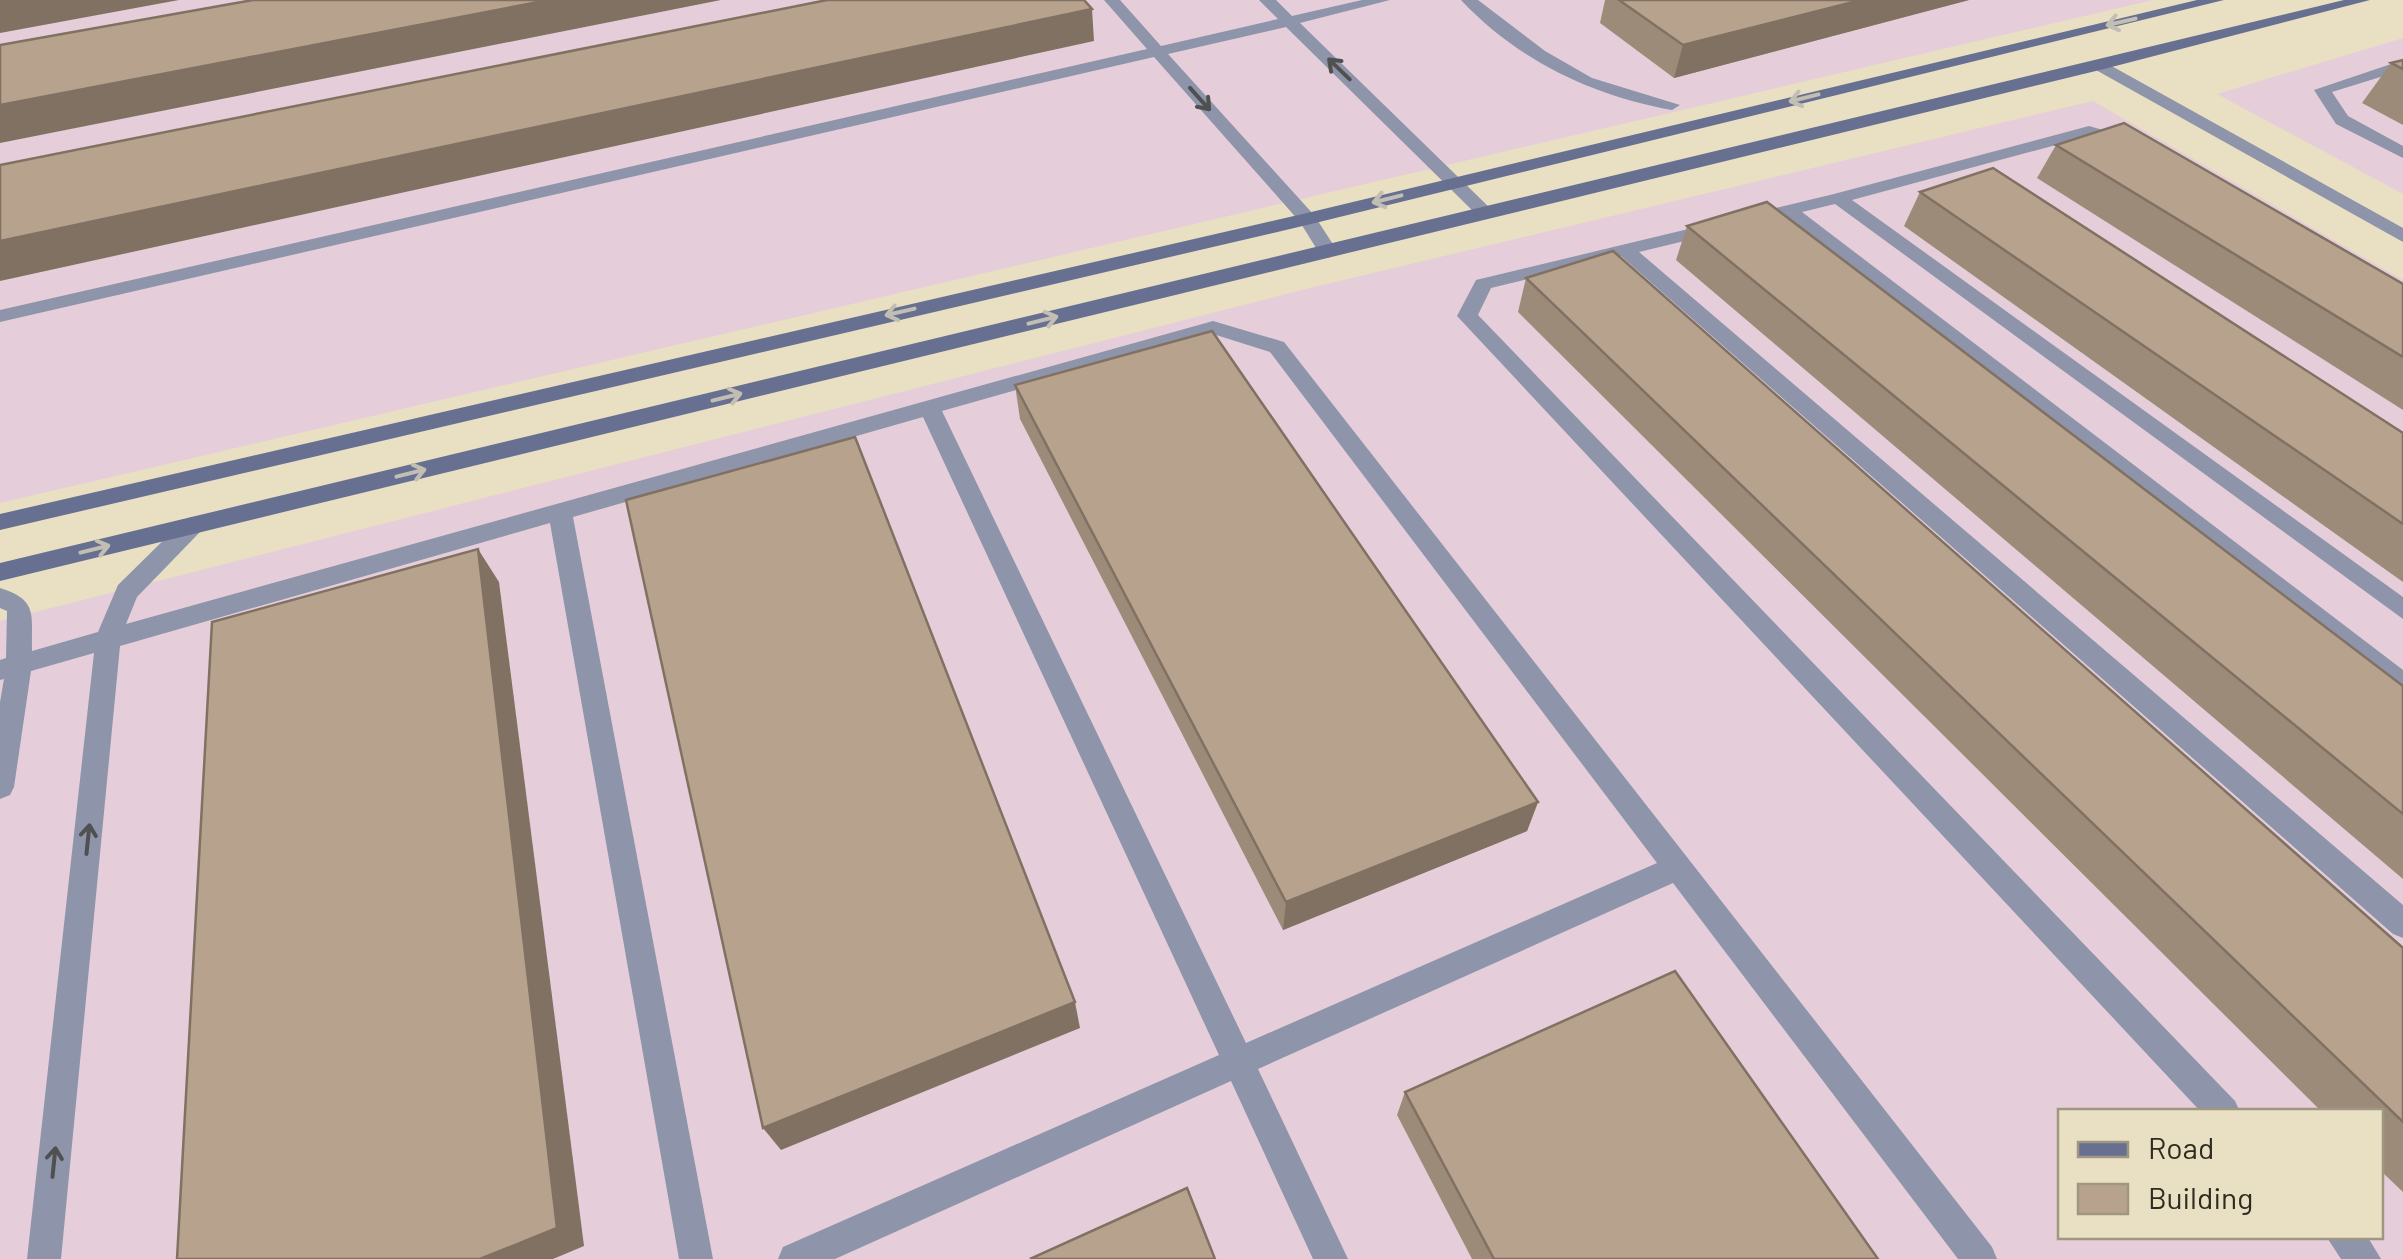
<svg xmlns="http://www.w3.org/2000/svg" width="2403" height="1259" font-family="Barlow,sans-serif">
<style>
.industrial{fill:#e5ced9;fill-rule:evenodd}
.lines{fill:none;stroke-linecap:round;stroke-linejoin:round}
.lane{fill:#8e94aa;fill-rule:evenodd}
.street{fill:#8e94aa;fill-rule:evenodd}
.secondary{fill:#677090;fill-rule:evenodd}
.wall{fill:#9d8b79}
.shaded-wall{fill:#807163}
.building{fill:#b7a28d;stroke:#807163;stroke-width:2.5}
.oneway{stroke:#c2beb4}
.oneway2{stroke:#505050}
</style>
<rect width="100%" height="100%" fill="#e9dfc3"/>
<!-- industrial -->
<g class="industrial">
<path d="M 0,0 L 2153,0 L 0,503 Z"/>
<path d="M 2403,38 L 2403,194 L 2217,94 Z"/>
<path d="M 2093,101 L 2403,280 L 2403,1259 L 0,1259 L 0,621 L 1310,288 ZM 2060,1112 L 2380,1112 L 2380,1236 L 2060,1236 Z"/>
</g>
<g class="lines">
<!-- lane -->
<g class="lane">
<path d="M 1104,0 L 1120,0 L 1161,46 L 1278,19 L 1259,0 L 1276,0 L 1292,16 L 1362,0 L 1390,0 L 1300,23 L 1493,211 L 1484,217 L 1477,215 L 1286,27 L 1168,54 L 1314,215 L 1338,252 L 1328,258 L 1321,256 L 1300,222 L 1154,57 L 0,322 L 0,310 L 1147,49 Z"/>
<path d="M 1461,0 L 1478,0 L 1545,51 L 1592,78 L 1680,105 L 1672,110 C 1593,96 1517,60 1461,0 Z"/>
<path d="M 2403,60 L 2403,70 L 2332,92 L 2348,116 L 2403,146 L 2403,158 L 2336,124 L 2314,90 Z"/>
<path d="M 2089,126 L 2138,140 L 2129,145 L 2089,136 L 1852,200 L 2403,597 L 2403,619 L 1835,204 L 1802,212 L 2403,670 L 2403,694 L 2394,691 L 1784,217 L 1639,252 L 2403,905 L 2403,938 L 2393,934 L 1621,256 L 1491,288 L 1478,315 L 2235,1101 L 2240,1112 L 2201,1112 L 1457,316 L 1476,280 L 1834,194 Z"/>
<path d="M 1213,321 L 1284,342 L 1992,1247 L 1997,1259 L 1958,1259 L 1673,883 L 1258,1069 L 1348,1259 L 1313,1259 L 1231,1081 L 835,1259 L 778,1259 L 783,1247 L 1219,1055 L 923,417 L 573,517 L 713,1259 L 679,1259 L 550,523 L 120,646 L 61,1259 L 27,1259 L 94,653 L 31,671 L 14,787 L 10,795 L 0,799 L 0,702 L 4,679 L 0,680 L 0,660 L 6,658 L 7,611 L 0,608 L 0,588 C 39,600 31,615 32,651 L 98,632 L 118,585 L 184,520 L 192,517 L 204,526 L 200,532 L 137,597 L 126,624 ZM 1213,334 L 1270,352 L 1657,863 L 1246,1043 L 942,411 Z"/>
<path d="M 2326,1236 L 2367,1236 L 2381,1259 L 2341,1259 Z"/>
</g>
<!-- street -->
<path class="street" d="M 2096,64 L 2108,64 L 2403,228 L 2403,242 L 2096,70 Z"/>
<!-- secondary -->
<g class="secondary">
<path d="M 2197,0 L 2224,0 L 1307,225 L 0,530 L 0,514 L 1307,213 Z"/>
<path d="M 2344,0 L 2370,0 L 2104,69 L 0,581 L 0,563 Z"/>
</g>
</g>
<!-- wall -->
<g class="wall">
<path d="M 1605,0 L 1969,0 L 1674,78 L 1600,23 Z"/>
<path d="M 2403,60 L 2403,125 L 2362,103 L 2391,63 Z"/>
<path d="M 2056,145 L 2403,284 L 2403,410 L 2037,178 Z"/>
<path d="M 1920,192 L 2403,433 L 2403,582 L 1904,226 Z"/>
<path d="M 1687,226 L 2403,686 L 2403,879 L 1676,260 Z"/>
<path d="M 1526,278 L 2403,948 L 2403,1192 L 2380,1170 L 2380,1112 L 2322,1112 L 1518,312 Z"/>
<path d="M 1015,385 L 1538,802 L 1527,831 L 1283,930 L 1020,419 Z"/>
<path d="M 1405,1092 L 1878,1259 L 1472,1259 L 1397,1115 Z"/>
</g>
<!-- shaded-wall -->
<g class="shaded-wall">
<path d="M 0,0 L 179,0 L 0,33 Z"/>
<path d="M 549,0 L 721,0 L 0,143 L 0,105 Z"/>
<path d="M 1861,0 L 1969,0 L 1674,78 L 1683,45 Z"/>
<path d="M 1092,9 L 1094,41 L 0,281 L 0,241 Z"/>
<path d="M 478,549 L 499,582 L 584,1246 L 553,1259 L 480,1259 Z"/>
<path d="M 1538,802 L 1527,831 L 1283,930 L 1286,902 Z"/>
<path d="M 1075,1002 L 1080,1028 L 781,1150 L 763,1128 Z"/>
</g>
<!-- building -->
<g class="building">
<path d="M 253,0 L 549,0 L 0,105 L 0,45 Z"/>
<path d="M 827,0 L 1084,0 L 1092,9 L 0,241 L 0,165 Z"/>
<path d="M 1619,0 L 1861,0 L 1683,45 Z"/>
<path d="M 2403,60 L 2403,69 L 2391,63 Z"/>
<path d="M 2124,123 L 2403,284 L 2403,357 L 2056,145 Z"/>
<path d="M 1993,168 L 2403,433 L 2403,524 L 1920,192 Z"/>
<path d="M 1767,202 L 2403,686 L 2403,814 L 1687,226 Z"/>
<path d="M 1613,251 L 2403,948 L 2403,1122 L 1526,278 Z"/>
<path d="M 1212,331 L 1538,802 L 1286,902 L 1015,385 Z"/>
<path d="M 855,437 L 1075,1002 L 763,1128 L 626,500 Z"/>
<path d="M 478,549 L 557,1228 L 480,1259 L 177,1259 L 212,622 Z"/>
<path d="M 1675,971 L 1878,1259 L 1494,1259 L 1405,1092 Z"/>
<path d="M 1187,1188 L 1215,1259 L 1030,1259 Z"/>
</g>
<!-- one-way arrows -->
<defs><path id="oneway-shaft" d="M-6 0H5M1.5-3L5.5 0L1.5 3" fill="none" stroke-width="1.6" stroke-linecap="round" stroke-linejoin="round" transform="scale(2.5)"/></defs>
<g class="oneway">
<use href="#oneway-shaft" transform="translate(2121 22) rotate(167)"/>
<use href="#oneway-shaft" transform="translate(1804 98) rotate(166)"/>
<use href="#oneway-shaft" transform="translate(1387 199) rotate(166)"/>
<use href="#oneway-shaft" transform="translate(900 312) rotate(167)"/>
<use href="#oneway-shaft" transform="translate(1043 320) rotate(-14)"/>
<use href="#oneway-shaft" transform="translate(727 397) rotate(-14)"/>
<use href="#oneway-shaft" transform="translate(411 473) rotate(-14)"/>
<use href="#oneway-shaft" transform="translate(95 549) rotate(-14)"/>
</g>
<g class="oneway2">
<use href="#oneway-shaft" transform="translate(1339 69) rotate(-136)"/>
<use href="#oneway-shaft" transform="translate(1200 99) rotate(48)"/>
<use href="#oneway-shaft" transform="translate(88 839) rotate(-84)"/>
<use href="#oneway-shaft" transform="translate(54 1162) rotate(-84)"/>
</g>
<!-- legend -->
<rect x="2058" y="1109" width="325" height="130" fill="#e9dfc3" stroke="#9f9782" stroke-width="2.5"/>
<rect x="2078" y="1142" width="50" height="15" fill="#677090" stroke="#9f9782" stroke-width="2.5"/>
<text x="2148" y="1159" font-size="30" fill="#2f2b20">Road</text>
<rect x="2078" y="1184" width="50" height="30" fill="#b7a28d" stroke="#9f9782" stroke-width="2.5"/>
<text x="2148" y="1209" font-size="30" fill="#2f2b20">Building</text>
</svg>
